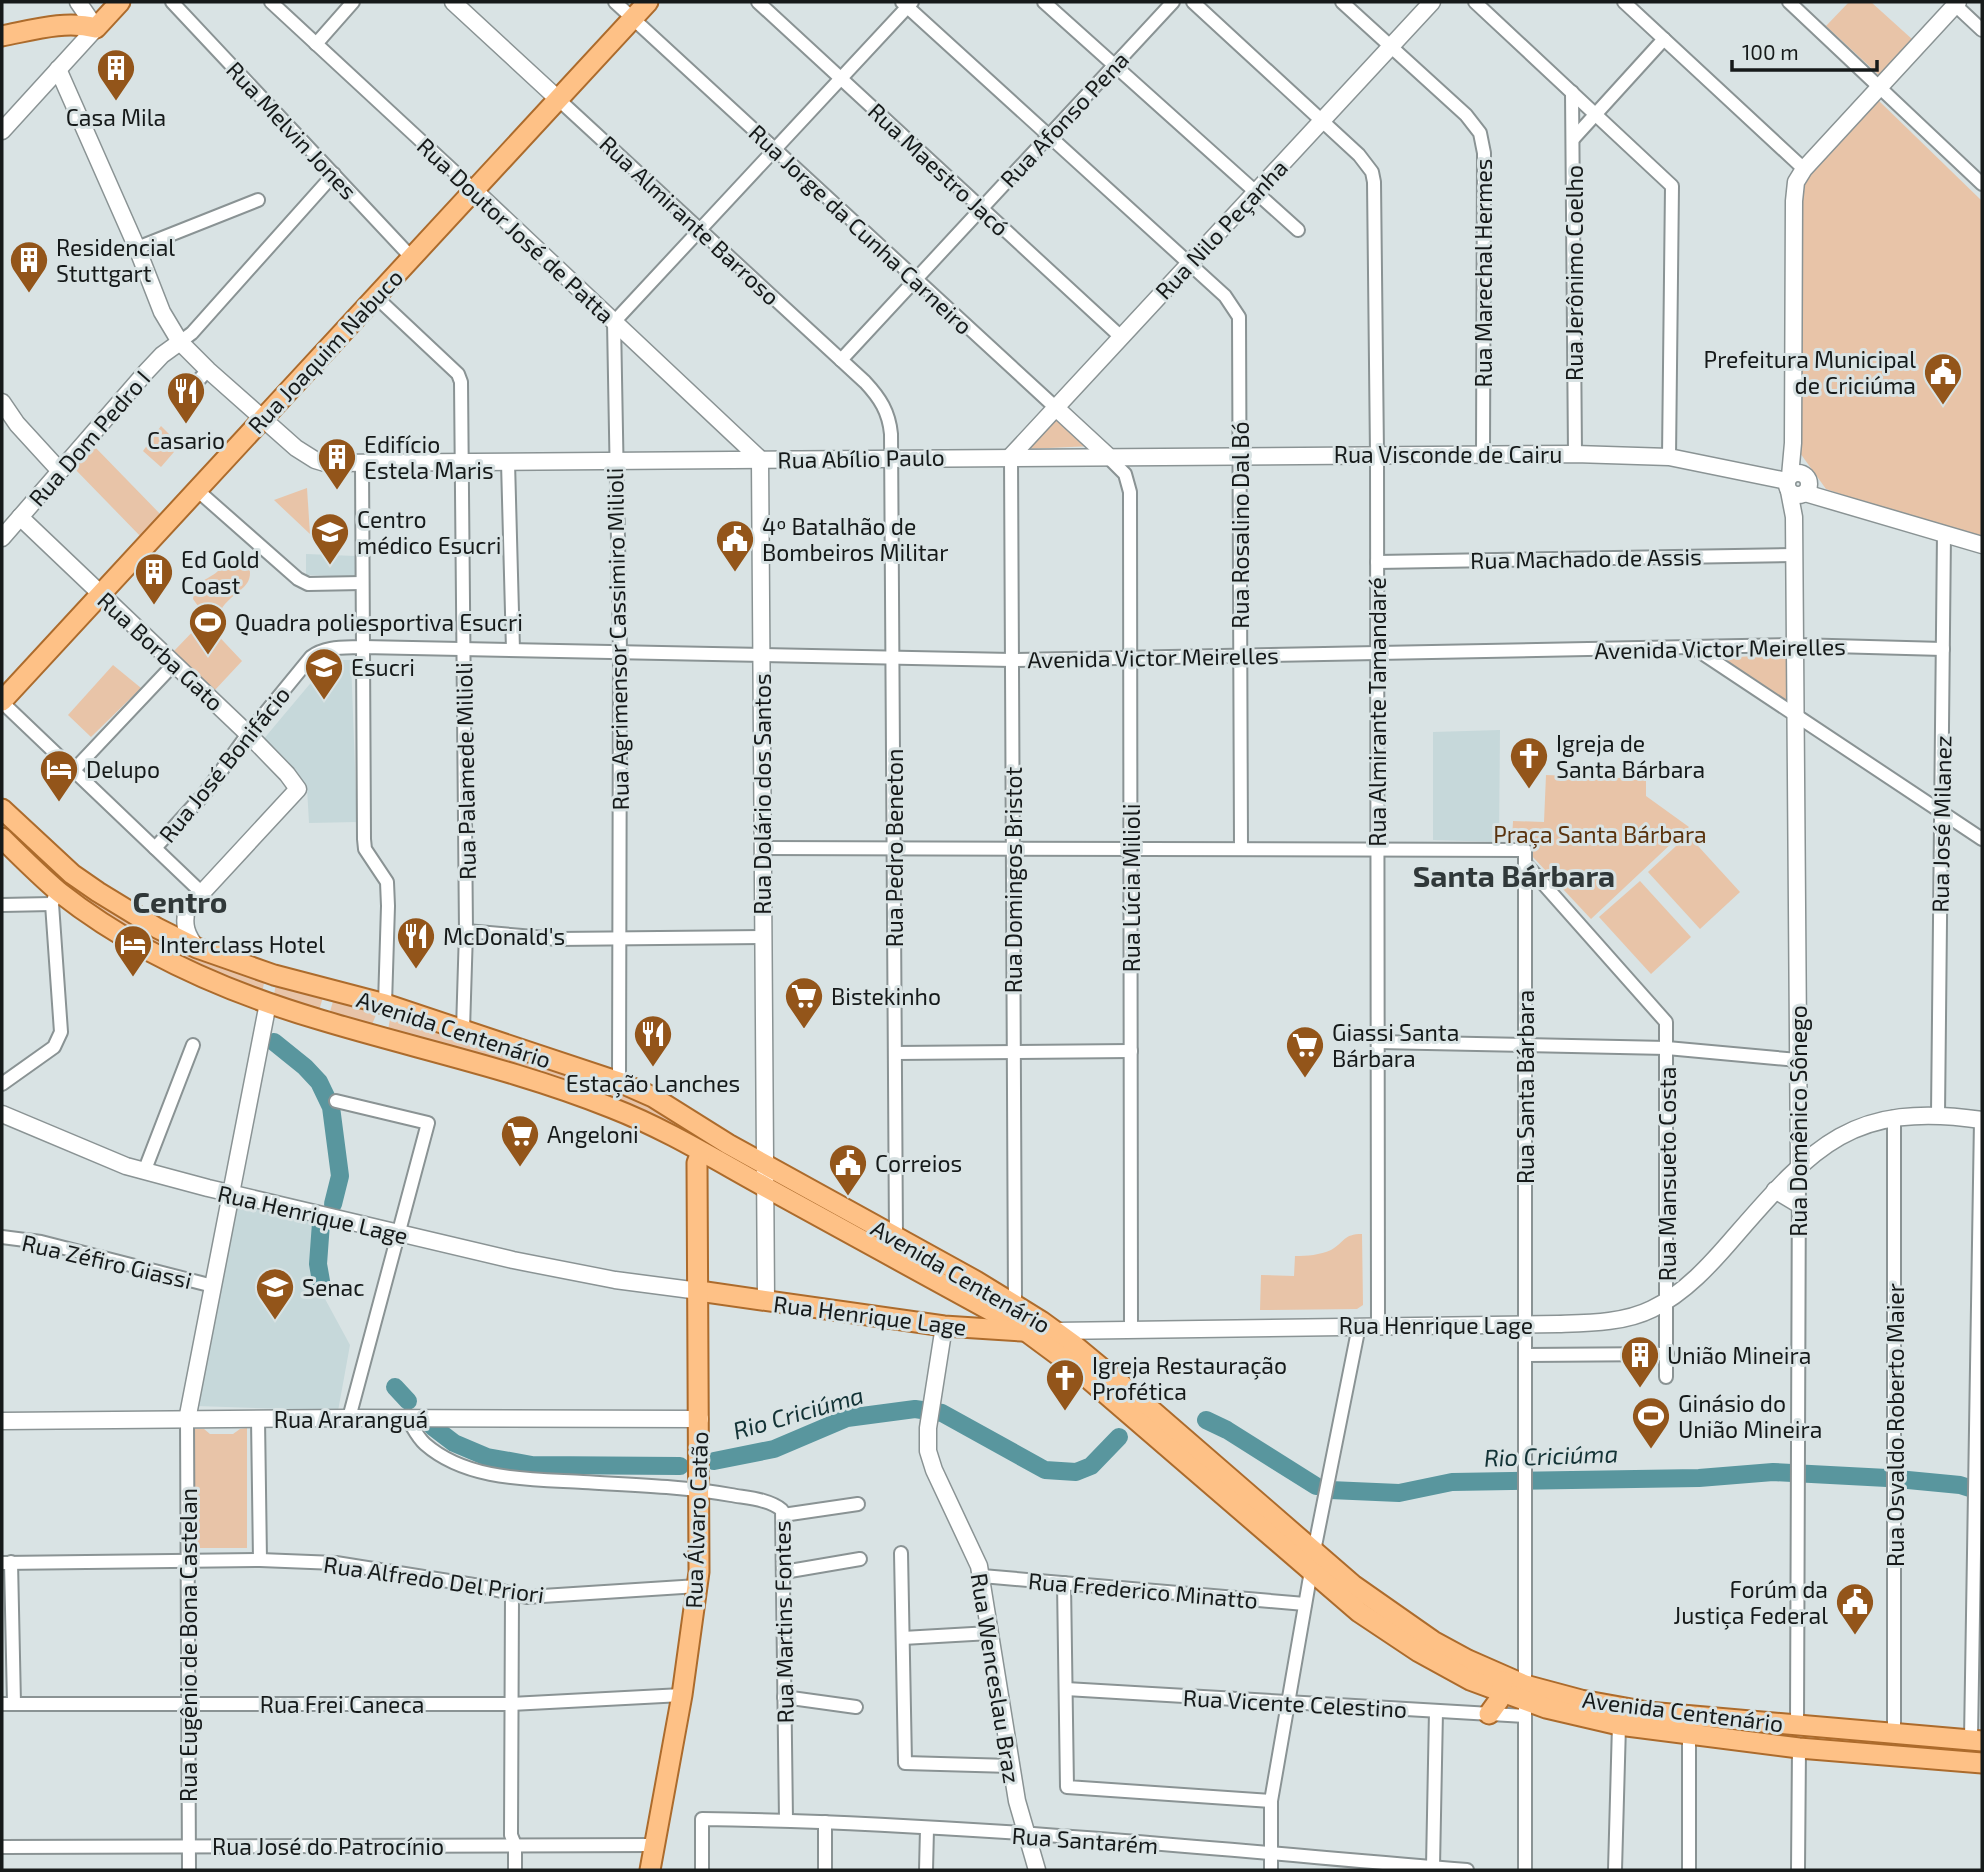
<svg xmlns="http://www.w3.org/2000/svg" width="1984" height="1872" font-family="'Exo 2',sans-serif">
<style>
.built{fill:#c6d8da}
.green{fill:#e8c4a8}
.lines{fill:none;stroke-linecap:round;stroke-linejoin:round}
.river{stroke:#59969e;stroke-width:18}
.street-casing{stroke:#8a9394;stroke-width:16}
.secondary-casing{stroke:#8a9394;stroke-width:19}
.primary-casing{stroke:#ac6b2c;stroke-width:23}
.street{stroke:#fff;stroke-width:12}
.secondary{stroke:#fff;stroke-width:16}
.primary{stroke:#fec186;stroke-width:19}
.labels{text-anchor:middle;dominant-baseline:central;stroke-width:6;stroke-linejoin:round;paint-order:stroke}
.poi-label{font-size:23px;fill:#161a1a;stroke:#d9e3e4;text-anchor:start}
.street-label{font-size:23px;fill:#161a1a;stroke:#d9e3e4}
.park-label{font-size:23px;fill:#5a330e;stroke:#d9e3e4}
.water-label{font-size:24px;font-style:italic;fill:#133336;stroke:#d9e3e4}
.district-label{font-size:30px;font-weight:bold;fill:#303839;stroke:#d9e3e4}
</style>
<rect width="100%" height="100%" fill="#d9e3e4"/>
<!-- built -->
<g class="built">
<path d="M 306,554 L 355,556 L 355,577 L 306,575 Z"/>
<path d="M 330,660 L 351,660 L 357,822 L 309,823 L 307,788 L 262,741 Z"/>
<path d="M 1500,730 L 1499,842 L 1433,840 L 1433,732 Z"/>
<path d="M 238,1202 L 317,1223 L 314,1264 L 324,1297 L 350,1345 L 338,1411 L 196,1406 Z"/>
</g>
<!-- green -->
<g class="green">
<path d="M 1849,2 L 1871,2 L 1913,40 L 1880,76 L 1826,26 Z"/>
<path d="M 1877,99 L 1982,201 L 1982,542 L 1826,489 L 1800,453 L 1803,180 Z"/>
<path d="M 1059,413 L 1093,446 L 1026,449 Z"/>
<path d="M 161,426 L 180,445 L 161,467 L 143,451 Z"/>
<path d="M 93,445 L 164,518 L 144,540 L 73,467 Z"/>
<path d="M 307,488 L 310,534 L 274,500 Z"/>
<path d="M 247,559 C 257,586 240,587 225,604 C 218,612 219,622 209,626 L 242,661 L 214,691 L 174,651 L 198,626 L 195,625 L 192,612 L 198,606 L 193,599 C 196,578 206,582 218,571 C 222,568 223,562 230,560 C 235,559 241,560 247,559 Z"/>
<path d="M 1789,653 L 1789,707 L 1715,659 Z"/>
<path d="M 113,665 L 141,688 L 91,737 L 68,715 Z"/>
<path d="M 1546,775 L 1646,779 L 1646,796 L 1689,827 L 1591,919 L 1531,855 L 1537,841 L 1512,840 L 1513,821 L 1544,822 Z"/>
<path d="M 2,815 L 92,894 L 265,978 L 262,993 L 188,964 L 83,904 L 2,832 Z"/>
<path d="M 1688,835 L 1740,892 L 1700,929 L 1648,872 Z"/>
<path d="M 1640,881 L 1691,937 L 1651,974 L 1599,917 Z"/>
<path d="M 276,983 L 323,997 L 318,1014 L 273,1001 Z"/>
<path d="M 334,998 L 378,1010 L 371,1027 L 329,1015 Z"/>
<path d="M 390,1019 L 508,1053 L 642,1100 L 705,1135 L 687,1138 L 388,1030 Z"/>
<path d="M 1362,1234 L 1363,1305 L 1357,1309 L 1260,1310 L 1261,1275 L 1294,1276 L 1295,1256 C 1307,1256 1320,1255 1331,1250 C 1345,1242 1343,1234 1362,1234 Z"/>
<path d="M 247,1428 L 247,1548 L 192,1548 L 193,1429 L 204,1429 L 210,1434 L 233,1434 L 240,1429 Z"/>
</g>
<g class="lines">
<!-- river -->
<g class="river">
<path d="M 274,1042 L 305,1067 L 319,1082 L 331,1107 L 340,1176 L 333,1204"/>
<path d="M 321,1223 L 318,1264 L 321,1281"/>
<path d="M 395,1387 L 408,1401"/>
<path d="M 1206,1420 L 1227,1430 L 1316,1486"/>
<path d="M 433,1427 L 454,1443 L 487,1457 L 532,1465 L 680,1466"/>
<path d="M 714,1461 L 774,1449 L 847,1418 L 915,1409 L 942,1413 L 1045,1470 L 1076,1472 L 1091,1466 L 1119,1437"/>
<path d="M 1330,1490 L 1399,1493 L 1452,1482 L 1699,1478 L 1773,1472 L 1887,1478 L 1960,1485 L 1982,1492"/>
</g>
<!-- street casing -->
<g class="street-casing">
<g id="street">
<path d="M 172,2 L 412,258"/>
<path d="M 271,2 L 474,190"/>
<path d="M 615,2 L 1055,407"/>
<path d="M 758,2 L 1121,337"/>
<path d="M 902,2 L 1225,296 L 1239,317 L 1241,849"/>
<path d="M 1044,2 L 1298,230"/>
<path d="M 1193,2 L 1359,155 L 1372,172 L 1374,182 L 1377,454 L 1378,1325"/>
<path d="M 1342,2 L 1466,115 L 1480,133 L 1484,153 L 1483,454"/>
<path d="M 1475,2 L 1672,186 L 1669,457"/>
<path d="M 1624,2 L 1804,169"/>
<path d="M 1789,2 L 1982,184"/>
<path d="M 1952,2 L 1982,30"/>
<path d="M 316,44 L 353,2"/>
<path d="M 1572,92 L 1575,454"/>
<path d="M 558,99 L 865,382 C 880,398 889,412 891,434 L 896,1238"/>
<path d="M 1573,139 L 1664,39"/>
<path d="M 137,248 L 258,200"/>
<path d="M 376,297 L 458,374 L 461,382 L 466,931 L 463,1030"/>
<path d="M 180,342 L 192,333 L 334,174"/>
<path d="M 841,360 L 1173,2"/>
<path d="M 179,401 L 208,370"/>
<path d="M 1011,456 L 1015,1304"/>
<path d="M 1107,456 L 1125,474 L 1130,492 L 1131,1329"/>
<path d="M 508,462 L 513,650"/>
<path d="M 362,463 L 364,839 L 365,849 L 387,882 L 388,906 L 385,1004"/>
<path d="M 197,490 L 298,579 L 308,584 L 362,583"/>
<path d="M 1377,562 L 1794,555"/>
<path d="M 1693,647 L 1982,839"/>
<path d="M 2,702 L 202,893"/>
<path d="M 73,771 L 175,663"/>
<path d="M 155,848 L 205,793 L 248,734 L 311,657 C 326,646 344,648 363,647 L 1012,660 L 1795,645 L 1943,649"/>
<path d="M 762,848 L 1525,850 L 1525,1870"/>
<path d="M 1525,863 L 1666,1022 L 1666,1377"/>
<path d="M 2,905 L 52,904"/>
<path d="M 466,931 L 557,939 L 763,937"/>
<path d="M 1378,1042 L 1667,1048 L 1798,1060"/>
<path d="M 895,1053 L 1131,1051"/>
<path d="M 619,1082 L 620,651 L 614,322 L 912,2"/>
<path d="M 2,1084 L 54,1047 L 61,1032 L 52,904 L 57,890"/>
<path d="M 336,1101 L 428,1123 L 349,1418"/>
<path d="M 1938,1115 L 1944,533"/>
<path d="M 144,1172 L 193,1045"/>
<path d="M 2,1237 L 41,1242 L 213,1286"/>
<path d="M 1526,1355 L 1667,1354"/>
<path d="M 407,1418 C 413,1427 417,1437 425,1444 C 467,1481 531,1479 583,1482 C 632,1485 682,1486 731,1495 C 747,1498 769,1499 782,1510 L 786,1820"/>
<path d="M 258,1419 L 260,1560"/>
<path d="M 187,1420 L 189,1870"/>
<path d="M 783,1515 L 858,1504"/>
<path d="M 1314,1551 L 1359,1326"/>
<path d="M 901,1553 L 905,1763 L 1011,1766"/>
<path d="M 11,1562 L 14,1704"/>
<path d="M 2,1563 L 260,1560 L 336,1563 L 480,1586 L 527,1597 L 698,1586"/>
<path d="M 784,1572 L 860,1559"/>
<path d="M 982,1576 L 1305,1604"/>
<path d="M 1064,1583 L 1067,1787 L 1271,1801"/>
<path d="M 512,1593 L 511,1835 L 515,1845 L 515,1870"/>
<path d="M 903,1638 L 990,1633"/>
<path d="M 1066,1689 L 1525,1716"/>
<path d="M 784,1697 L 856,1707"/>
<path d="M 2,1704 L 511,1704 L 682,1695"/>
<path d="M 1797,1724 L 1799,1166"/>
<path d="M 1894,1733 L 1894,1117"/>
<path d="M 1971,1739 L 1981,1120"/>
<path d="M 2,1847 L 655,1845"/>
<path d="M 1433,1867 L 1436,1711"/>
<path d="M 702,1870 L 702,1819 C 957,1822 1213,1849 1467,1870"/>
<path d="M 825,1870 L 825,1822"/>
<path d="M 926,1870 L 927,1829"/>
<path d="M 1271,1870 L 1271,1801 L 1311,1571"/>
<path d="M 1615,1870 L 1619,1725"/>
<path d="M 1689,1870 L 1689,1733"/>
<path d="M 1798,1870 L 1799,1748"/>
</g>
</g>
<!-- secondary casing -->
<g class="secondary-casing">
<g id="secondary">
<path d="M 453,2 L 558,99"/>
<path d="M 58,69 L 137,248 L 162,312 L 180,342 L 208,370 L 296,448 L 315,460 L 325,463 L 1575,454 L 1669,457 L 1787,481"/>
<path d="M 2,131 L 96,28 L 78,2"/>
<path d="M 474,190 L 760,459 L 766,1301"/>
<path d="M 2,402 L 17,424 L 60,471"/>
<path d="M 1055,407 L 1107,455"/>
<path d="M 1011,456 L 1432,2"/>
<circle cx="1798" cy="484" r="11"/>
<path d="M 1790,476 L 1793,443 L 1794,201 L 1796,182 L 1804,169 L 1958,2"/>
<path d="M 1789,491 L 1794,517 L 1799,1166"/>
<path d="M 1805,493 L 1982,545"/>
<path d="M 20,517 L 248,734 L 287,774 L 298,789 L 187,909 C 183,924 186,935 197,948"/>
<path d="M 2,538 L 146,372 L 162,355 L 180,342"/>
<path d="M 2,1114 L 126,1166 L 208,1188 L 513,1260 L 615,1280 L 699,1291"/>
<path d="M 1775,1190 L 1798,1204"/>
<path d="M 944,1326 L 928,1428 L 928,1451 L 934,1470 L 979,1566 L 1017,1801 L 1037,1870"/>
<path d="M 1055,1331 L 1558,1324 C 1588,1323 1624,1323 1652,1309 C 1685,1293 1711,1264 1735,1236 C 1814,1145 1853,1101 1982,1120"/>
<path d="M 187,1420 L 268,1003"/>
<path d="M 2,1421 L 349,1418 L 700,1419"/>
</g>
</g>
<!-- primary casing -->
<g class="primary-casing">
<g id="primary">
<path d="M 2,36 C 33,30 65,20 96,28 L 120,2"/>
<path d="M 2,701 L 648,2"/>
<path d="M 2,809 L 72,874 L 98,892 L 157,928 L 197,948 L 274,975 L 385,1004 L 619,1082 L 653,1097 L 728,1144 L 976,1281 L 1041,1321 L 1074,1345 L 1133,1394 L 1353,1585 L 1433,1641 L 1468,1660 L 1525,1685 L 1581,1700 L 1648,1712 L 1982,1741"/>
<path d="M 2,838 C 20,856 39,875 59,892 C 135,952 229,993 321,1020 C 417,1049 518,1070 612,1108 C 666,1129 716,1160 767,1188 C 846,1232 925,1274 1004,1318 L 1027,1332 L 1077,1369 L 1359,1612 L 1419,1652 L 1470,1680 L 1546,1708 L 1619,1725 L 1799,1748 L 1982,1763"/>
<path d="M 699,1291 L 944,1326 L 1022,1331"/>
<path d="M 1489,1714 L 1499,1700 L 1503,1681"/>
<path d="M 650,1870 L 682,1695 L 699,1572 L 697,1163 L 701,1152"/>
</g>
</g>
<!-- street -->
<use href="#street" class="street"/>
<!-- secondary -->
<use href="#secondary" class="secondary"/>
<!-- primary -->
<use href="#primary" class="primary"/>
</g>
<!-- icons -->
<defs>
<g id="building-pin" transform="scale(2.0125)"><path d="M0 17L-7.5 6A9.5 9.5 0 1 1 7.5 6Z" fill="#93551a" stroke="#d9e3e4"/><path d="M-4-6H4V6H1V3H-1V6H-4ZM-2.5-4.3h1.7v1.8h-1.7ZM.8-4.3h1.7v1.8H.8ZM-2.5-1h1.7V.8h-1.7ZM.8-1h1.7V.8H.8Z" fill="#fff"/></g>
<g id="civic-pin" transform="scale(2.0125)"><path d="M0 17L-7.5 6A9.5 9.5 0 1 1 7.5 6Z" fill="#93551a" stroke="#d9e3e4"/><path d="M-.6-6.5H3V-4.5H.6V-3L4-1V1h2V6H-6V1h2V-1L-.6-3ZM-1.2 2.5V6h2.4V2.5Z" fill="#fff"/></g>
<g id="restaurant-pin" transform="scale(2.0125)"><path d="M0 17L-7.5 6A9.5 9.5 0 1 1 7.5 6Z" fill="#93551a" stroke="#d9e3e4"/><path d="M-5-6h1v4h1v-4h1v4h1v-4h1v5L-1.5 .5V6h-2V.5L-5-1ZM5-6V6H3V1.5H1.5Q1.5-4 5-6Z" fill="#fff"/></g>
<g id="university-pin" transform="scale(2.0125)"><path d="M0 17L-7.5 6A9.5 9.5 0 1 1 7.5 6Z" fill="#93551a" stroke="#d9e3e4"/><path d="M0-5L7-2L0 1L-7-2ZM-4 1L0 2.5L4 1V4Q0 6-4 4Z" fill="#fff"/></g>
<g id="stadium-pin" transform="scale(2.0125)"><path d="M0 17L-7.5 6A9.5 9.5 0 1 1 7.5 6Z" fill="#93551a" stroke="#d9e3e4"/><path d="M0-5a6.5 5 0 1 0 0 10a6.5 5 0 1 0 0-10ZM-3.5-1.8h7v3.6h-7Z" fill="#fff"/></g>
<g id="church-pin" transform="scale(2.0125)"><path d="M0 17L-7.5 6A9.5 9.5 0 1 1 7.5 6Z" fill="#93551a" stroke="#d9e3e4"/><path d="M-1.2-6h2.4v3.5h3.3v2.4h-3.3V6h-2.4V-.1h-3.3v-2.4h3.3Z" fill="#fff"/></g>
<g id="hotel-pin" transform="scale(2.0125)"><path d="M0 17L-7.5 6A9.5 9.5 0 1 1 7.5 6Z" fill="#93551a" stroke="#d9e3e4"/><path d="M-6-4.5h1.5V1H6V5H4.5V3h-9V5H-6ZM-4 0a1.8 1.8 0 1 1 3.6 0ZM.5 0V-2.5h3Q6-2.5 6 0Z" fill="#fff"/></g>
<g id="supermarket-pin" transform="scale(2.0125)"><path d="M0 17L-7.5 6A9.5 9.5 0 1 1 7.5 6Z" fill="#93551a" stroke="#d9e3e4"/><path d="M-6-5.5h2.5l.6 2H6L4.5 2H-2.5L-4.4-4H-6ZM-1.5 3.2a1.3 1.3 0 1 0 .1 0ZM3 3.2a1.3 1.3 0 1 0 .1 0Z" fill="#fff"/></g>
</defs>
<g fill-rule="evenodd">
<use href="#building-pin" x="116" y="68"/>
<use href="#building-pin" x="29" y="260"/>
<use href="#civic-pin" x="1943" y="372"/>
<use href="#restaurant-pin" x="186" y="391"/>
<use href="#building-pin" x="337" y="457"/>
<use href="#university-pin" x="330" y="532"/>
<use href="#civic-pin" x="735" y="539"/>
<use href="#building-pin" x="154" y="572"/>
<use href="#stadium-pin" x="208" y="622"/>
<use href="#university-pin" x="324" y="667"/>
<use href="#church-pin" x="1529" y="756"/>
<use href="#hotel-pin" x="59" y="769"/>
<use href="#restaurant-pin" x="416" y="936"/>
<use href="#hotel-pin" x="133" y="944"/>
<use href="#supermarket-pin" x="804" y="996"/>
<use href="#restaurant-pin" x="653" y="1034"/>
<use href="#supermarket-pin" x="1305" y="1045"/>
<use href="#supermarket-pin" x="520" y="1134"/>
<use href="#civic-pin" x="848" y="1163"/>
<use href="#university-pin" x="275" y="1287"/>
<use href="#building-pin" x="1640" y="1355"/>
<use href="#church-pin" x="1065" y="1378"/>
<use href="#stadium-pin" x="1651" y="1416"/>
<use href="#civic-pin" x="1855" y="1602"/>
</g>
<g class="labels">
<!-- poi labels -->
<g class="poi-label">
<text x="116" y="117" text-anchor="middle">Casa Mila</text>
<text x="56" y="247">Residencial<tspan x="56" dy="26">Stuttgart</tspan></text>
<text x="1916" y="359" text-anchor="end">Prefeitura Municipal<tspan x="1916" dy="26">de Criciúma</tspan></text>
<text x="186" y="440" text-anchor="middle">Casario</text>
<text x="364" y="444">Edifício<tspan x="364" dy="26">Estela Maris</tspan></text>
<text x="357" y="519">Centro<tspan x="357" dy="26">médico Esucri</tspan></text>
<text x="762" y="526">4º Batalhão de<tspan x="762" dy="26">Bombeiros Militar</tspan></text>
<text x="181" y="559">Ed Gold<tspan x="181" dy="26">Coast</tspan></text>
<text x="235" y="622">Quadra poliesportiva Esucri</text>
<text x="351" y="667">Esucri</text>
<text x="1556" y="743">Igreja de<tspan x="1556" dy="26">Santa Bárbara</tspan></text>
<text x="86" y="769">Delupo</text>
<text x="443" y="936">McDonald's</text>
<text x="160" y="944">Interclass Hotel</text>
<text x="831" y="996">Bistekinho</text>
<text x="1332" y="1032">Giassi Santa<tspan x="1332" dy="26">Bárbara</tspan></text>
<text x="653" y="1083" text-anchor="middle">Estação Lanches</text>
<text x="547" y="1134">Angeloni</text>
<text x="875" y="1163">Correios</text>
<text x="302" y="1287">Senac</text>
<text x="1667" y="1355">União Mineira</text>
<text x="1092" y="1365">Igreja Restauração<tspan x="1092" dy="26">Profética</tspan></text>
<text x="1678" y="1403">Ginásio do<tspan x="1678" dy="26">União Mineira</tspan></text>
<text x="1828" y="1589" text-anchor="end">Forúm da<tspan x="1828" dy="26">Justiça Federal</tspan></text>
</g>
<!-- street labels -->
<g class="street-label">
<text transform="translate(1064 119) rotate(-47)">Rua Afonso Pena</text>
<text transform="translate(292 130) rotate(47)">Rua Melvin Jones</text>
<text transform="translate(939 169) rotate(43)">Rua Maestro Jacó</text>
<text transform="translate(690 220) rotate(43)">Rua Almirante Barroso</text>
<text transform="translate(861 229) rotate(43)">Rua Jorge da Cunha Carneiro</text>
<text transform="translate(1221 229) rotate(-47)">Rua Nilo Peçanha</text>
<text transform="translate(516 230) rotate(43)">Rua Doutor José de Patta</text>
<text transform="translate(1483 273) rotate(-90)">Rua Marechal Hermes</text>
<text transform="translate(1574 273) rotate(-90)">Rua Jerônimo Coelho</text>
<text transform="translate(325 351) rotate(-47)">Rua Joaquim Nabuco</text>
<text transform="translate(89 438) rotate(-49)">Rua Dom Pedro I</text>
<text x="1448" y="454">Rua Visconde de Cairu</text>
<text transform="translate(861 458) rotate(-1)">Rua Abílio Paulo</text>
<text transform="translate(1240 525) rotate(-90)">Rua Rosalino Dal Bó</text>
<text transform="translate(1586 558) rotate(-1)">Rua Machado de Assis</text>
<text transform="translate(617 639) rotate(-91)">Rua Agrimensor Cassimiro Milioli</text>
<text transform="translate(1720 648) rotate(-1)">Avenida Victor Meirelles</text>
<text transform="translate(161 651) rotate(43)">Rua Borba Gato</text>
<text transform="translate(1153 657) rotate(-1)">Avenida Victor Meirelles</text>
<text transform="translate(1377 712) rotate(-90)">Rua Almirante Tamandaré</text>
<text transform="translate(224 764) rotate(-51)">Rua José Bonifácio</text>
<text transform="translate(465 771) rotate(-91)">Rua Palamede Milioli</text>
<text transform="translate(762 794) rotate(-90)">Rua Dolário dos Santos</text>
<text transform="translate(1941 824) rotate(-89)">Rua José Milanez</text>
<text transform="translate(894 848) rotate(-90)">Rua Pedro Beneton</text>
<text transform="translate(1013 880) rotate(-90)">Rua Domingos Bristot</text>
<text transform="translate(1131 888) rotate(-90)">Rua Lúcia Milioli</text>
<text transform="translate(454 1029) rotate(18)">Avenida Centenário</text>
<text transform="translate(1525 1087) rotate(-90)">Rua Santa Bárbara</text>
<text transform="translate(1798 1121) rotate(-90)">Rua Domênico Sônego</text>
<text transform="translate(1667 1174) rotate(-90)">Rua Mansueto Costa</text>
<text transform="translate(313 1214) rotate(13)">Rua Henrique Lage</text>
<text transform="translate(107 1261) rotate(13)">Rua Zéfiro Giassi</text>
<text transform="translate(961 1276) rotate(30)">Avenida Centenário</text>
<text transform="translate(870 1315) rotate(7)">Rua Henrique Lage</text>
<text x="1436" y="1325">Rua Henrique Lage</text>
<text x="351" y="1419">Rua Araranguá</text>
<text transform="translate(1895 1425) rotate(-90)">Rua Osvaldo Roberto Maier</text>
<text transform="translate(696 1520) rotate(-88)">Rua Álvaro Catão</text>
<text transform="translate(434 1579) rotate(8)">Rua Alfredo Del Priori</text>
<text transform="translate(1143 1590) rotate(5)">Rua Frederico Minatto</text>
<text transform="translate(783 1622) rotate(-91)">Rua Martins Fontes</text>
<text transform="translate(188 1645) rotate(-90)">Rua Eugênio de Bona Castelan</text>
<text transform="translate(996 1678) rotate(81)">Rua Wenceslau Braz</text>
<text transform="translate(1295 1703) rotate(3)">Rua Vicente Celestino</text>
<text x="342" y="1704">Rua Frei Caneca</text>
<text transform="translate(1683 1711) rotate(7)">Avenida Centenário</text>
<text transform="translate(1085 1840) rotate(4)">Rua Santarém</text>
<text x="328" y="1846">Rua José do Patrocínio</text>
</g>
<!-- park labels -->
<g class="park-label">
<text x="1600" y="834">Praça Santa Bárbara</text>
</g>
<!-- water labels -->
<g class="water-label">
<text transform="translate(798 1412) rotate(-16)">Rio Criciúma</text>
<text transform="translate(1551 1455) rotate(-2)">Rio Criciúma</text>
</g>
<!-- district labels -->
<g class="district-label">
<text x="1514" y="875">Santa Bárbara</text>
<text x="180" y="901">Centro</text>
</g>
</g>
<!-- border -->
<rect width="1984" height="1872" fill="none" stroke="#161a1a" stroke-width="7"/>
<!-- scale -->
<path d="M1732 60v10h145v-10" fill="none" stroke="#161a1a" stroke-width="3.5"/>
<text x="1742" y="60" font-size="21" fill="#161a1a" stroke="#d9e3e4" stroke-width="5" paint-order="stroke">100 m</text>
</svg>
